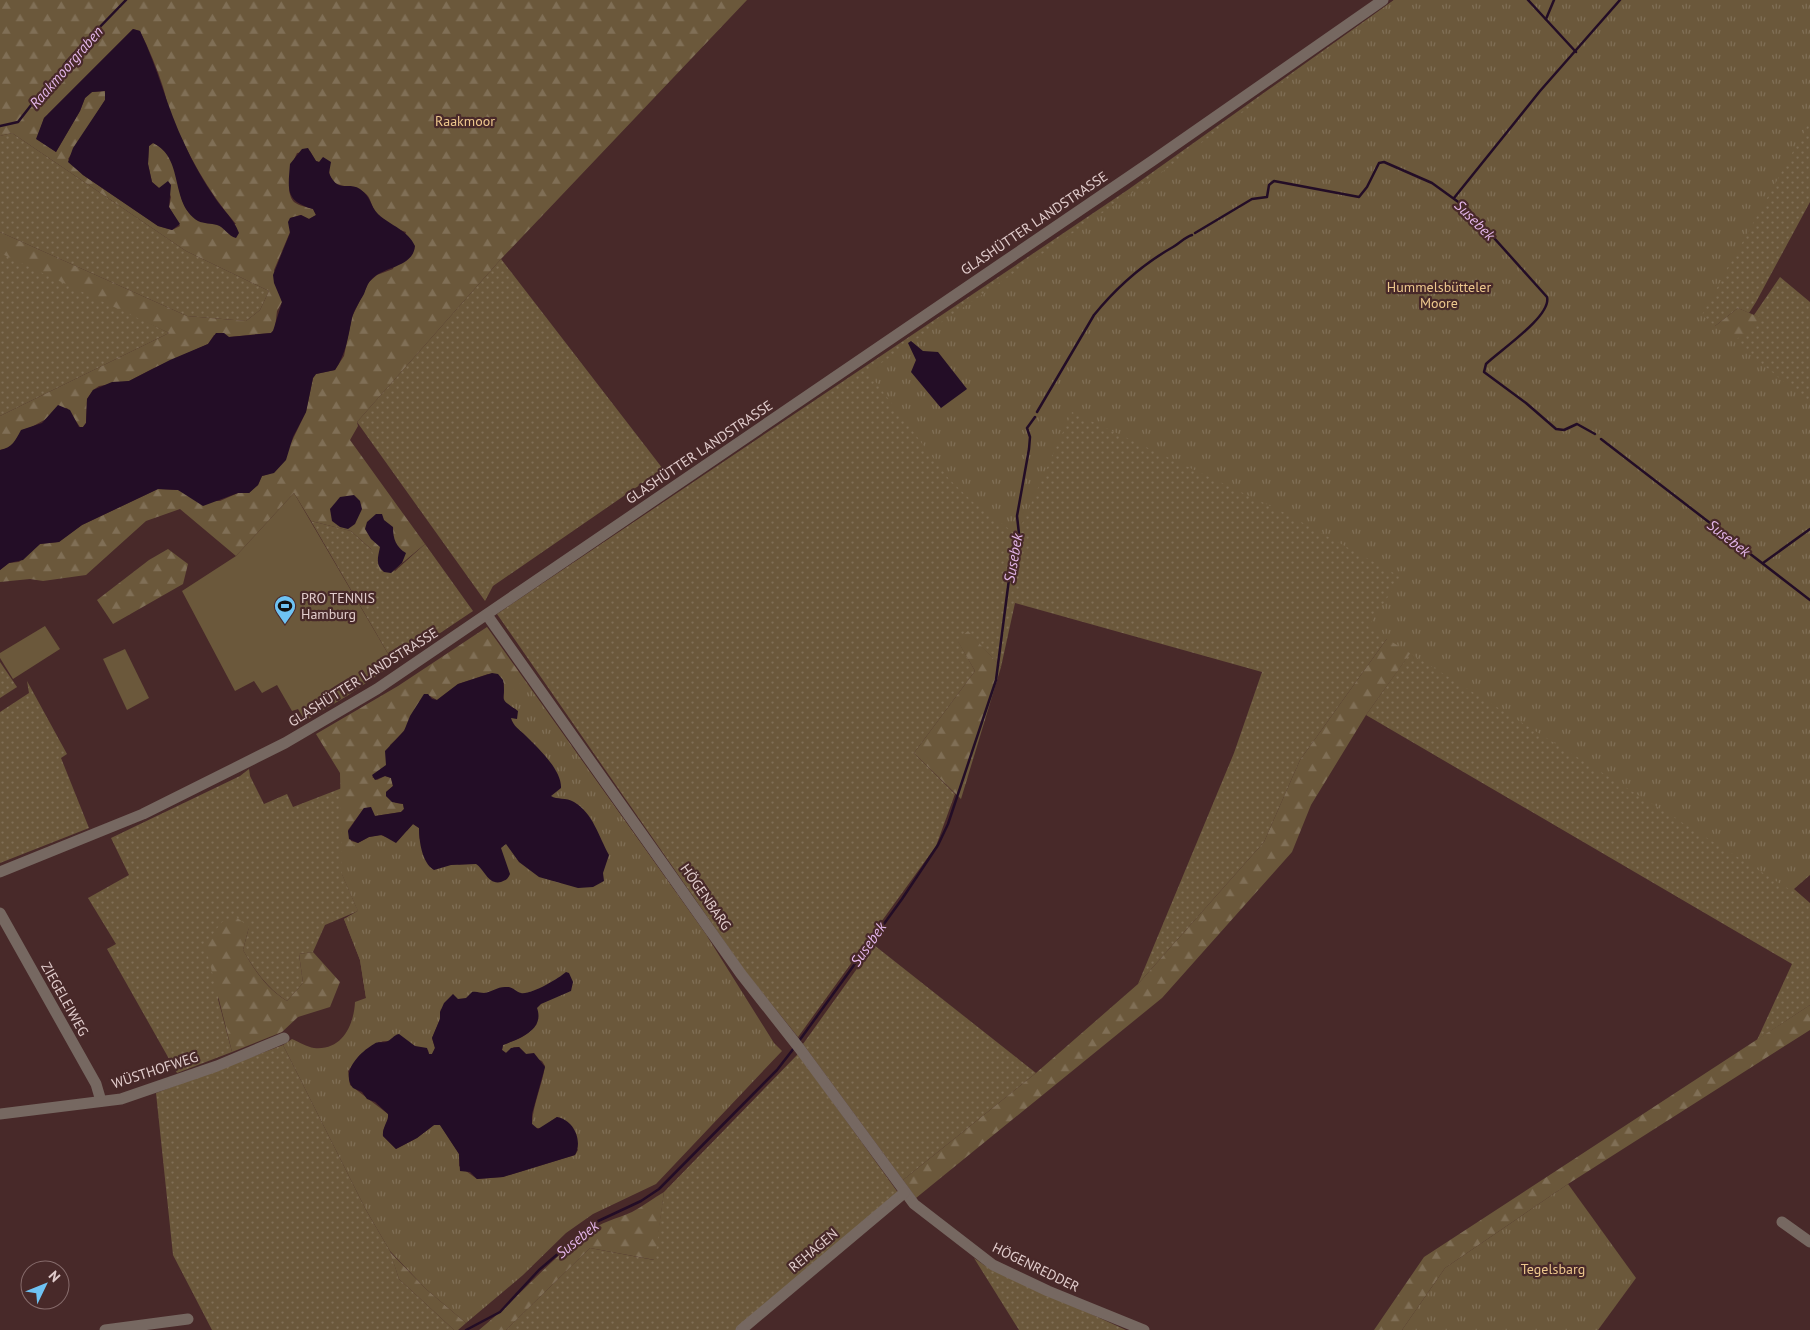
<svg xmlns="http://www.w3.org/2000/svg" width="1810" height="1330" font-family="'PT Sans',sans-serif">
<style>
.grass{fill:url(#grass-dots)}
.forest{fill:url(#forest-firs);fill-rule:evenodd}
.park{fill:url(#park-tufts);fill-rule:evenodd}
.pitch{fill:#6b583b}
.water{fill:#230d26}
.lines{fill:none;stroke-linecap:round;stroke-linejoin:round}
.stream{stroke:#230d26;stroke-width:2.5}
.minor{stroke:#766861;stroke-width:11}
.labels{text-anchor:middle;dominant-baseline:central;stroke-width:4.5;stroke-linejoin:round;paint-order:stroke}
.park-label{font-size:14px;fill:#edc78d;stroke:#482929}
.street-label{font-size:14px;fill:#e2cdcd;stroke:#482929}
.poi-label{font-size:14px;fill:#e2cdcd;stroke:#482929;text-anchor:start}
.water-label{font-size:15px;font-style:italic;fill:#e4b6ea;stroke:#482929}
</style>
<defs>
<pattern id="grass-dots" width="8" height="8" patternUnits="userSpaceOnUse" patternTransform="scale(1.25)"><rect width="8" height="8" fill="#6b583b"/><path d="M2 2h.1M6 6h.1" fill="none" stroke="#806f56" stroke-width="1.8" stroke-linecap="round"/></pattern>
<pattern id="forest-firs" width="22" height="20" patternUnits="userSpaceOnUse" patternTransform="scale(1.25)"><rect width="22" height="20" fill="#6b583b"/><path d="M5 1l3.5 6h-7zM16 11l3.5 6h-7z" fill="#806f56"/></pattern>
<pattern id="park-tufts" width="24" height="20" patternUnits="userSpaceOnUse" patternTransform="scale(1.25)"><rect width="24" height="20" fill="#6b583b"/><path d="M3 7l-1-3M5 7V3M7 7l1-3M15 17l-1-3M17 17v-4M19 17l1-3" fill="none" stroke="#806f56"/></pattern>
</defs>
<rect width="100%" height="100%" fill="#482929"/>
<!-- grass -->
<g class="grass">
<path d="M 1394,0 L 1810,0 L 1810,202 L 1756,302 L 1749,313 L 1738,308 L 1598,418 L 1464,517 L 1406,612 L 1300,760 L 1264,842 L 1138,984 L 1234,753 L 1262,672 L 1015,603 L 1001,667 L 968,632 L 958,641 L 975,671 L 914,753 L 955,794 L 936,846 L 798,1037 L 745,971 L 497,614 L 1129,189 Z"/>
<path d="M 12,133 L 186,251 L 269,291 L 260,310 L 246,321 L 187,316 L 0,232 L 0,136 Z"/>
<path d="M 0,247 L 169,333 L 0,416 Z"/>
<path d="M 501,259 L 663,469 L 493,586 L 485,601 L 357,422 Z"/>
<path d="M 1780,277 L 1810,302 L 1810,875 L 1794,889 L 1810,903 L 1810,1005 L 1757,1040 L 1792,964 L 1366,715 L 1463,579 L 1481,558 L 1760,318 L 1754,315 Z"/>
<path d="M 311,521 L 351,531 L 395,571 L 425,544 L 473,611 L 394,664 Z"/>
<path d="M 0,662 L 17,687 L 0,698 Z"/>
<path d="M 27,681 L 67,754 L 61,758 L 89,828 L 0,863 L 0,712 L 29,693 Z"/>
<path d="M 249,769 L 250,776 L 264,804 L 287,794 L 293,807 L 342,788 L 342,874 L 358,911 L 325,925 L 313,952 L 299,954 L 303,983 L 287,1001 C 267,988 255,971 243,950 L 249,927 L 218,999 L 232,1052 L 177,1073 L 107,949 L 116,944 L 88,898 L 129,875 L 111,838 L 240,776 Z"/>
<path d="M 874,945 L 1036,1073 L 903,1180 L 803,1044 Z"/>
<path d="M 283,1045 L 366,1210 L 390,1251 L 399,1279 L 454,1330 L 212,1330 L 173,1255 L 156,1093 Z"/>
<path d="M 798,1054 L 899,1194 L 736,1330 L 506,1330 L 590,1248 L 654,1260 L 664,1192 Z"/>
<path d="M 974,1258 L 984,1265 L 1126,1330 L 1019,1330 Z"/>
</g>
<!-- forest -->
<g class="forest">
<path d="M 0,0 L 747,0 L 501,259 L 357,422 L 358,426 L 350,440 L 425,544 L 383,579 L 371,549 L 351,531 L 311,521 L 294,493 L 236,556 L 180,509 L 146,521 L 86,575 L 43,581 L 30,579 L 0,582 L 0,570 L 9,563 L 19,562 L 40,544 L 59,542 L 82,525 L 158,489 L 178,490 L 212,501 L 220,501 L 238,493 L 249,493 L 258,485 L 262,476 L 269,474 L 291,443 L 306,412 L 313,378 L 316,374 L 335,370 L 344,356 L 352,317 L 369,282 L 377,275 L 393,269 L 406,232 C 395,229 380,220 374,210 C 370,202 371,196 362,191 C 348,182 328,193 329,165 L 316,161 L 310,151 L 297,153 C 291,164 284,192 294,202 C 299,206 307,207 313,209 L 316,215 L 309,219 L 301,215 L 290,218 L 290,232 L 274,270 L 282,302 L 277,311 L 275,328 L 271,333 L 229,337 L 214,335 L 208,344 L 152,369 L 129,381 L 99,386 L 93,390 L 87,399 L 86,423 L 83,427 L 80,427 L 67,408 C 61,411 21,432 19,435 C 16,440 13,444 9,448 L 0,450 L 0,416 L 169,333 L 0,253 L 0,232 L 187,316 L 246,321 L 260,310 L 269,291 L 186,251 L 12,133 L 0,136 ZM 133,29 L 140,31 C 149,49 157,68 163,87 C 166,96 167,105 170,113 C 187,153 208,192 236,224 C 152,229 199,165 153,143 L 149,146 L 148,164 L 152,182 L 159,188 L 166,184 L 171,197 L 169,207 L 180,226 L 172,230 L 158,226 L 83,175 L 68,159 L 105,100 L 105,91 L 92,92 L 85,98 L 80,111 L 56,152 L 37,139 L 44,118 Z"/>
<path d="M 1738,308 L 1761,318 L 1463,580 L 1366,715 L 1311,805 L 1292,852 L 1162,998 L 916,1198 L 903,1180 L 1036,1073 L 1138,984 L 1264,842 L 1300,760 L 1406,612 L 1598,418 Z"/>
<path d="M 168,549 L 188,564 L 183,584 L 113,624 L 97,600 L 149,560 Z"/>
<path d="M 487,627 L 707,936 L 514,1047 L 537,1024 L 366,998 L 360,960 L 344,919 L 358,911 L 342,874 L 340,773 L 316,734 L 398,686 ZM 488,674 L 504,683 L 503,699 L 508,706 L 516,709 L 471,864 L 459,865 L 406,830 L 398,841 L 380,835 L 358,843 L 351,841 L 348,830 L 364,808 L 375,816 L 401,812 L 404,809 L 403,804 L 396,803 L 386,796 L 386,792 L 393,786 L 391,778 L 385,776 L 377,780 L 372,777 L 387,765 L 390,745 C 406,731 417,713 430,696 L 437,700 L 458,684 Z"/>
<path d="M 968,631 L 1001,667 L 961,799 L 914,753 L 975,671 L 957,640 Z"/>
<path d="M 235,916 L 249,927 L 243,950 C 255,971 266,988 287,1001 L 303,983 L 299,954 L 313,952 L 340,982 L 330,1007 L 298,1017 L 282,1032 L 232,1052 L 205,944 L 222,922 Z"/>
<path d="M 1810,1005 L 1810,1030 L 1568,1184 L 1445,1268 L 1402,1330 L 1374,1330 L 1424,1257 Z"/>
<path d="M 664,1192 L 655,1260 L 590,1248 L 506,1330 L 479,1330 C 517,1300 547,1261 587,1233 C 601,1222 616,1219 632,1212 C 643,1206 654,1198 664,1192 Z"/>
<path d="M 390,1252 L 426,1289 L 466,1323 L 458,1330 L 454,1330 L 399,1279 Z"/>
</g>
<!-- park -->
<g class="park">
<path d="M 1394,0 L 1810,0 L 1810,121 L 1702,315 L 1810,403 L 1810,872 L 1789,889 L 1368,627 L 1401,577 L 1285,513 L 1072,412 L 1017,535 L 973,502 L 949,479 L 868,372 L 1154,178 Z"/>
<path d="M 524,680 L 707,936 L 774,1043 L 782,1051 L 656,1184 L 593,1214 L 566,1233 L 523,1275 L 466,1323 L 426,1289 L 390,1251 L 366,1210 L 283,1045 L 292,1039 C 299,1042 307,1047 314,1048 C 342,1051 354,1025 355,1002 L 366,998 L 360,960 L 344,919 L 358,911 L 342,874 L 341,852 L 369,837 L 380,835 L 396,843 L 413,824 L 419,828 C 419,841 422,859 431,869 L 451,865 L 476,864 L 489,879 L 509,877 L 501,848 L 503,844 L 506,844 L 519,862 L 535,875 L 574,888 L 603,873 L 608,852 C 596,838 596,814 577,804 C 569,800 558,801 551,796 L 561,784 L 559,778 L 534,744 L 512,723 L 510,718 L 516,716 L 516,709 L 508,706 L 503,699 ZM 563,975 L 573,978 L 571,991 L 541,1004 L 537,1009 C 546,1030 518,1039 503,1045 L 502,1050 L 506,1053 L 514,1047 L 519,1047 L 526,1054 L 542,1061 L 545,1066 C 542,1086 533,1104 532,1124 L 535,1128 L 541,1128 L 557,1117 L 578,1150 L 575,1155 L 503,1177 L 477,1179 L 459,1166 L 459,1154 L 440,1125 L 434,1125 L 417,1138 L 396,1149 L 383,1136 C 382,1127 390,1122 388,1114 L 350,1085 L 348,1071 C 380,1031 384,1039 428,1050 L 429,1054 L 432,1054 L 435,1048 L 432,1038 L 440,1019 L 441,1007 L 456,997 L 463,999 L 476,991 L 485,993 L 495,988 L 512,987 L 520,993 L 533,992 Z"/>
<path d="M 1568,1184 L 1636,1278 L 1598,1330 L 1402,1330 L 1445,1268 Z"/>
</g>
<!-- pitch -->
<g class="pitch">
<path d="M 294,493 L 394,664 L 347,696 L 305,721 L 298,709 L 292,711 L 277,685 L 262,693 L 254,681 L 235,691 L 182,591 L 236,556 Z"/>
<path d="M 45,626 L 60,649 L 13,679 L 0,658 L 0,653 Z"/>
<path d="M 125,649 L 149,698 L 127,710 L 103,659 Z"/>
</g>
<!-- water -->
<g class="water">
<path d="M 133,29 L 140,31 C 158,68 167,108 185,145 C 193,163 204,182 215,198 C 223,210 234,219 239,233 L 236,238 C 228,236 224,227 217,225 C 211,223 204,224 198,221 C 169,203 185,158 153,143 L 149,146 L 148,164 L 152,182 L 159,188 L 168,181 L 171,185 L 169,207 L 180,224 L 172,230 L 158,226 L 83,175 L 68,162 L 73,148 L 105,100 L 105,91 L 92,92 L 85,98 L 80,111 L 56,152 L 36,139 L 44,118 Z"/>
<path d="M 308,148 L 316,161 L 319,162 L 323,157 L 331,162 L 329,173 C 338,194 348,181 360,189 C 372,198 370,206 378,214 C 391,226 408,230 415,246 C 413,268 383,266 371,280 C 367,284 366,289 364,294 C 360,301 354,310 352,318 C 348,337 346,354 335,370 L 316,374 L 313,378 L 306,412 L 293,437 L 286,460 L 274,473 L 262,476 L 258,485 L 249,493 L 238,493 L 203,506 L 178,490 L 158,489 L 82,525 L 59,542 L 40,544 L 23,560 L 9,563 L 0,570 L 0,450 C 13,447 15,441 21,430 L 42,423 L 58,405 L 70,410 L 79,427 L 83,427 L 86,423 L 87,399 L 93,390 L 112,382 L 129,381 L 170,360 L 208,344 L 216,333 L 224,333 L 229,337 L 271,333 L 273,331 L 282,302 L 274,283 L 273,275 L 290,233 L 288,222 L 290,218 L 301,215 L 309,219 L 316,215 L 313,209 C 285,201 288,190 290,164 L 302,149 Z"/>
<path d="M 911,341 L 923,351 L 938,352 L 967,389 L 941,408 L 911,372 L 916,360 L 908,343 Z"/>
<path d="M 354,495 L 360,501 L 362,509 L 355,524 L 348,529 L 340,527 L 332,521 L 330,509 L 340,497 Z"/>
<path d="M 376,514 L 382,514 L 384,520 L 393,527 C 393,539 396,547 406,553 L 402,563 L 391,573 L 384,572 C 375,565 378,557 380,547 L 371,539 L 365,529 L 367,522 Z"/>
<path d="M 492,673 L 498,674 L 503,680 C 507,703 496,696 518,711 L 517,719 L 511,718 C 513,726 520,730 526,736 C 538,748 562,770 561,788 L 551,796 C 557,800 566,797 574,802 C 593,813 599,837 609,855 L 603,873 L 604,881 L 593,887 L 578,888 L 539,877 L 519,862 L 506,844 L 501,848 L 510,874 C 508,879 506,880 501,882 C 488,885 485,870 476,864 L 451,865 L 434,870 C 422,863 419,841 419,828 L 413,824 L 396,843 L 382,835 L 369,837 L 358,843 L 349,839 L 348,831 L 364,808 L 371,807 L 375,816 L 401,812 L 404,809 L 403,804 L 392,802 L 386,796 L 386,792 L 393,786 L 391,778 L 385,776 L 375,780 L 372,775 L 386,765 L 385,751 L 404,731 L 410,716 L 424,694 L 428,694 L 432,699 L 437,700 L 458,684 Z"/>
<path d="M 566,972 L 569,973 L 573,982 L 571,991 L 541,1004 L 537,1008 C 545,1030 519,1039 503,1045 L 502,1050 L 506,1053 L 511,1048 L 519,1047 L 526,1054 L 534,1053 L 545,1067 L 532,1114 L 532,1124 L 538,1129 L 557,1117 C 574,1120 583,1141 575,1155 L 503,1177 L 477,1179 L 470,1172 L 460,1171 L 459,1154 L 440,1125 L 434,1125 L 417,1138 L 396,1149 L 383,1136 C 382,1127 389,1121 388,1114 L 375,1102 L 367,1099 L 362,1092 L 353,1088 C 340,1072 360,1052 374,1044 C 378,1041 382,1043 386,1042 C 392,1040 393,1035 399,1034 L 415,1046 L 427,1048 L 429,1054 L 432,1054 L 435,1048 L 432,1038 L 440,1019 L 440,1012 L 444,1003 L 453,994 L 458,999 L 466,998 L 472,992 C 477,991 480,993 484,993 C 492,992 498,986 507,987 C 513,987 516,992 521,993 C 531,995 558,979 566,972 Z"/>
</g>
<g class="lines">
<!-- stream -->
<g class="stream">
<path d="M 1528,0 L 1576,52"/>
<path d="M 1546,19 L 1554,0"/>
<path d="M 0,126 L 18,122 L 39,95 L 55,80 L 67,61 L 126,0"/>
<path d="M 1454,198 L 1540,91 L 1620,0"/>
<path d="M 1195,233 L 1252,199 L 1267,197 L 1269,185 L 1274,181 L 1359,197 L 1367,187 L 1379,163 L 1384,162 L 1432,183 L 1468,209 L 1547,297 C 1552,316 1499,351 1486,364 L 1484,372 L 1526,403 L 1556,429 L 1564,430 L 1577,424 L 1595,434"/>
<path d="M 1037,412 L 1094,315 C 1116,288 1143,264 1173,247 C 1180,243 1185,237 1192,235"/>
<path d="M 1601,439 L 1810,600"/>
<path d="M 1763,563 L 1810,529"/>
<path d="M 799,1041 L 902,899 L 938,845 L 948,824 L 996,680 L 1013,548 L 1019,534 L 1017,516 L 1029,449 L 1030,437 L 1027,428 L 1035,417"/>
<path d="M 466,1330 L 500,1312 L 539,1270 L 594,1223 L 641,1201 L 659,1189 L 777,1070 L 794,1048"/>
</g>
<!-- minor -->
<g class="minor">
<path d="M 487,615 L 741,974 L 800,1049 L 914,1204 L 993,1265 L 1048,1291 L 1144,1330"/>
<path d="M 0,872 L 143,814 L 285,743 L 377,689 L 1152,161 L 1383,0"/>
<path d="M 0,913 L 96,1084 L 101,1101"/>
<path d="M 0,1114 L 121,1099 L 217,1066 L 284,1038"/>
<path d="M 1782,1222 L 1810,1242"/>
<path d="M 105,1330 L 188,1319"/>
<path d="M 741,1330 L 904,1193"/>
</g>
</g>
<!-- icons -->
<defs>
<g id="stadium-pin" transform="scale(1.125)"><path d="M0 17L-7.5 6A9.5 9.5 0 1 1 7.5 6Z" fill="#6ec2f3" stroke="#482929"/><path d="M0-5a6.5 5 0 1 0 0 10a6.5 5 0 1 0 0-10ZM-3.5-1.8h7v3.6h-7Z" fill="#111"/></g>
</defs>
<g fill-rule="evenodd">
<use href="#stadium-pin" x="285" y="606"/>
</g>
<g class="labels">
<!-- park labels -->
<g class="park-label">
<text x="465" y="121">Raakmoor</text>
<text x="1439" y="287">Hummelsbütteler<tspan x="1439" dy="16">Moore</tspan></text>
<text x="1553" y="1269">Tegelsbarg</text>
</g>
<!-- street labels -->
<g class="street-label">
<text transform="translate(1034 223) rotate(-34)">GLASHÜTTER LANDSTRASSE</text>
<text transform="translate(699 452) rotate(-34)">GLASHÜTTER LANDSTRASSE</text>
<text transform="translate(363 677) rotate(-32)">GLASHÜTTER LANDSTRASSE</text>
<text transform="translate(706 897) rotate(55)">HÖGENBARG</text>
<text transform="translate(65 999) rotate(61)">ZIEGELEIWEG</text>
<text transform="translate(155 1070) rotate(-18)">WÜSTHOFWEG</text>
<text transform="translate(813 1250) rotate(-40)">REHAGEN</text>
<text transform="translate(1036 1267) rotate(26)">HÖGENREDDER</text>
</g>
<!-- poi labels -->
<g class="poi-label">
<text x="301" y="598">PRO TENNIS<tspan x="301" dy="16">Hamburg</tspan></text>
</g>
<!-- water labels -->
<g class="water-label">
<text transform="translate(66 67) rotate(-49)">Raakmoorgraben</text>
<text transform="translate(1475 220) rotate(45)">Susebek</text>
<text transform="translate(1729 538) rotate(38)">Susebek</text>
<text transform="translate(1013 558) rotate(-80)">Susebek</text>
<text transform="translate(868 944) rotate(-55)">Susebek</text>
<text transform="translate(577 1239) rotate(-39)">Susebek</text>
</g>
</g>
<!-- north arrow -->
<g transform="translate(45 1285) rotate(47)"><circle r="24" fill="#482929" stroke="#866b6b"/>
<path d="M0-4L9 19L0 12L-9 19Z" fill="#6ec2f3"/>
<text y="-8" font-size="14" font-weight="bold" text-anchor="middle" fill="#e2cdcd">N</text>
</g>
</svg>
